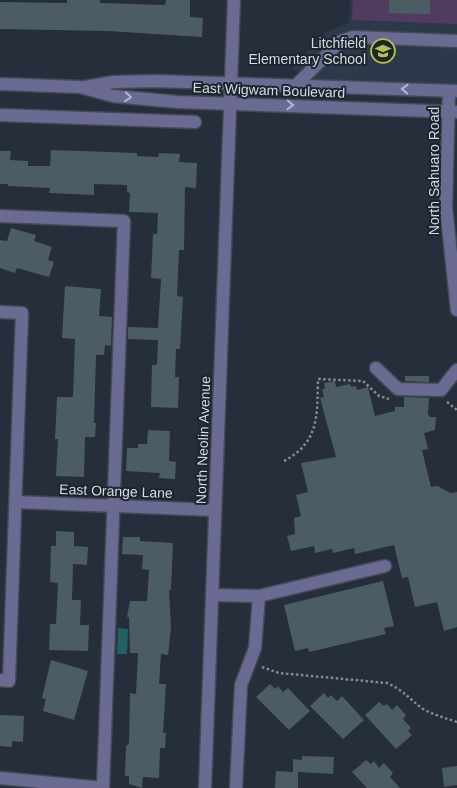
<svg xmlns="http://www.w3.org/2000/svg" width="457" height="788" font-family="Helvetica,sans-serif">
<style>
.built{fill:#2d394a}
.green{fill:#523b60}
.water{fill:#206164}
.building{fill:#4c5c64}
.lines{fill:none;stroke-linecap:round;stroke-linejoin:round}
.minor-casing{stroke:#414a55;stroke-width:15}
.path{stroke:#858b95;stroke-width:2.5;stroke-dasharray:2.5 2.5;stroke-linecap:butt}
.minor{stroke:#6a6a93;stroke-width:12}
.oneway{stroke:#b6b9cb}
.labels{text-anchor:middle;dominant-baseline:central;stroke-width:4;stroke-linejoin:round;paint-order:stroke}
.poi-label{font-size:14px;fill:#d6dbe3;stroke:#1c242f;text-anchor:end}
.street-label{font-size:14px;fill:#d6dbe3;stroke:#1c242f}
</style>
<rect width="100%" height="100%" fill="#252e3a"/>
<!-- built -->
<path class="built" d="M 350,0 L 457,0 L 457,87 L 322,82 L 292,69 L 324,34 L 336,27 L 349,23 Z"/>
<!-- green -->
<path class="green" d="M 353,0 L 457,0 L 457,24 L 352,20 Z"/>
<!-- water -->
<path class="water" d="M 118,628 L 128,629 L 127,654 L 117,654 Z"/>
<!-- building -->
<g class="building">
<path d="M 67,0 L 100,0 L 100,3 L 165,5 L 166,0 L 190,0 L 190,17 L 203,18 L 202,37 L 108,31 L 0,29 L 0,2 L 67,3 Z"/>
<path d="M 389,0 L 430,0 L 430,14 L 389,13 Z"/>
<path d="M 51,150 L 137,153 L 137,156 L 158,157 L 159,153 L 180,154 L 179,162 L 197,163 L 196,188 L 185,187 L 184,250 L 179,250 L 177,296 L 183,297 L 180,349 L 176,349 L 175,377 L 179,377 L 178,408 L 151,407 L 152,365 L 157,365 L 158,340 L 128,339 L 128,327 L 158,328 L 161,279 L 151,278 L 153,234 L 157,234 L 158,213 L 129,212 L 130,193 L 127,192 L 127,185 L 94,184 L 94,195 L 49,193 L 50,188 L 8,186 L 8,184 L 0,184 L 0,151 L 11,151 L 10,160 L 28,161 L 28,166 L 50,166 Z"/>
<path d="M 11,228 L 36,235 L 34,241 L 52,247 L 48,260 L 54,262 L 49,277 L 17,268 L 15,273 L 0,268 L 0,240 L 7,241 Z"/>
<path d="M 65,286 L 101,289 L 99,316 L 112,317 L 111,346 L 105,345 L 104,355 L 96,355 L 94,423 L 96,423 L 95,437 L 85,437 L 84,477 L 56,476 L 58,439 L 55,439 L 57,397 L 73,397 L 75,339 L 62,338 Z"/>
<path d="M 405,376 L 429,376 L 429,382 L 405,381 Z"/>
<path d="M 335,381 L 336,387 L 350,384 L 351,387 L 356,386 L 357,390 L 368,387 L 375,416 L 395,411 L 395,407 L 404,407 L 404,397 L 429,398 L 428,414 L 430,417 L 436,417 L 435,430 L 424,433 L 428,449 L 422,450 L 431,487 L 438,486 L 450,493 L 457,492 L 457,627 L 444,631 L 437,602 L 415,607 L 408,577 L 402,578 L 394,545 L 355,554 L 354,548 L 333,553 L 332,549 L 315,553 L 314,546 L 291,551 L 287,536 L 295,534 L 294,518 L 301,516 L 296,495 L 308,492 L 301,463 L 336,457 L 320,398 L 324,397 L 322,389 L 325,389 L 324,383 Z"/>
<path d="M 148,430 L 170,431 L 169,461 L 176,462 L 175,479 L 159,478 L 160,473 L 126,471 L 127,448 L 138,448 L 138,444 L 147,444 Z"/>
<path d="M 56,531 L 74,532 L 74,546 L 88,547 L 87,565 L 73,564 L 72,600 L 81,600 L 80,625 L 89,625 L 88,651 L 49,650 L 50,624 L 56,624 L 58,583 L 50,582 L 51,546 L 56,546 Z"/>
<path d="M 123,537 L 140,537 L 140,541 L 173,543 L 171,590 L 169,590 L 171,628 L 168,655 L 161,654 L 159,684 L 166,684 L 163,733 L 166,733 L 165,748 L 160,748 L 159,778 L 143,777 L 142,788 L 129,784 L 129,776 L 125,776 L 126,746 L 129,743 L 130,693 L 136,694 L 138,653 L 130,653 L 129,617 L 127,617 L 130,601 L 147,601 L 149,570 L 142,569 L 143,555 L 122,554 Z"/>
<path d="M 383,581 L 394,626 L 384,628 L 386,634 L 309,652 L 308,648 L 295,651 L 284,605 Z"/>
<path d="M 51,660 L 88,671 L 74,720 L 43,711 L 46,699 L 42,698 Z"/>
<path d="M 270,684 L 275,689 L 278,686 L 283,692 L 288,688 L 310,711 L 289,730 L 256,697 Z"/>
<path d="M 324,693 L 328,698 L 331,695 L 337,701 L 342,696 L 364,720 L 343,739 L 310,706 Z"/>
<path d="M 379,702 L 384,706 L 387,704 L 392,710 L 397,705 L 406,715 L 403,719 L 411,728 L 408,731 L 412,735 L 396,749 L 365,715 Z"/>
<path d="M 0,715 L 24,716 L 23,742 L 12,741 L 12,747 L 0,746 Z"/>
<path d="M 302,756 L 334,757 L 333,774 L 298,772 L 298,788 L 275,788 L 276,771 L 293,772 L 293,759 L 302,760 Z"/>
<path d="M 366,760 L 371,764 L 374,761 L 379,768 L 384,763 L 393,773 L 390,777 L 400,788 L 367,788 L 352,772 Z"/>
<path d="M 457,766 L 457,785 L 444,787 L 442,768 Z"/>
</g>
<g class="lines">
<!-- minor casing -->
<g class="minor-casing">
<g id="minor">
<path d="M 0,84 L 80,87 L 113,96 L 178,102 L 457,112"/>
<path d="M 296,85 L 341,41 L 353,37 L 457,41"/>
<path d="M 85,87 L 114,82 L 155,81 L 457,91"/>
<path d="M 449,91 L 446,207 L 457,310"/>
<path d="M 0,115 L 195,122"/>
<path d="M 0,216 L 124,221 L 103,788 L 0,778"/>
<path d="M 0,312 L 22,313 L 9,681 L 0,680"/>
<path d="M 376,368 L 398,389 L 441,390 L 457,370"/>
<path d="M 16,502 L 215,510"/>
<path d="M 212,595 L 259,596 L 385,566"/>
<path d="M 205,788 L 234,0"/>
<path d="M 236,788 L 241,685 L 255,648 L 259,596"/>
</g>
</g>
<!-- path -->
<g class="path">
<path d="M 447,402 L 457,410"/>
<path d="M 284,461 C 320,442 317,414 318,379 L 363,381 L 379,396 L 389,399"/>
<path d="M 262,667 L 279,673 L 387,683 C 405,691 409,699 423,709 C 434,715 445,718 457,722"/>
</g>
<!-- minor -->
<use href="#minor" class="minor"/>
</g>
<!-- one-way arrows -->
<defs><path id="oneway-chevron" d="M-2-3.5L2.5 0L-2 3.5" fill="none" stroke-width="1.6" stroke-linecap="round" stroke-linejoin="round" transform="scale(1.25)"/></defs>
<g class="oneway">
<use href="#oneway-chevron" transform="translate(405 89) rotate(-178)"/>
<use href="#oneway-chevron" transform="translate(128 97) rotate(5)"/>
<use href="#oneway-chevron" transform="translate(290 105) rotate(2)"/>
</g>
<!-- icons -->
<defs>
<g id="school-ring" transform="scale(1.25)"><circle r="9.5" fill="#1c242f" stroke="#b3c24b" stroke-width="1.5"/><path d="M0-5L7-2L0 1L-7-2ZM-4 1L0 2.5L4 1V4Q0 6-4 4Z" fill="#b3c24b"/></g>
</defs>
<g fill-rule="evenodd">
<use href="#school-ring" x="383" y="51"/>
</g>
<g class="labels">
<!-- poi labels -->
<g class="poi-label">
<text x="366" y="43">Litchfield<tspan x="366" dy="16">Elementary School</tspan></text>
</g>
<!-- street labels -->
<g class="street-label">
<text transform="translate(269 90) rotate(2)">East Wigwam Boulevard</text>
<text transform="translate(434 171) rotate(-90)">North Sahuaro Road</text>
<text transform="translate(203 440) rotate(-88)">North Neolin Avenue</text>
<text transform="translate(116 491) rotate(2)">East Orange Lane</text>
</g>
</g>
</svg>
